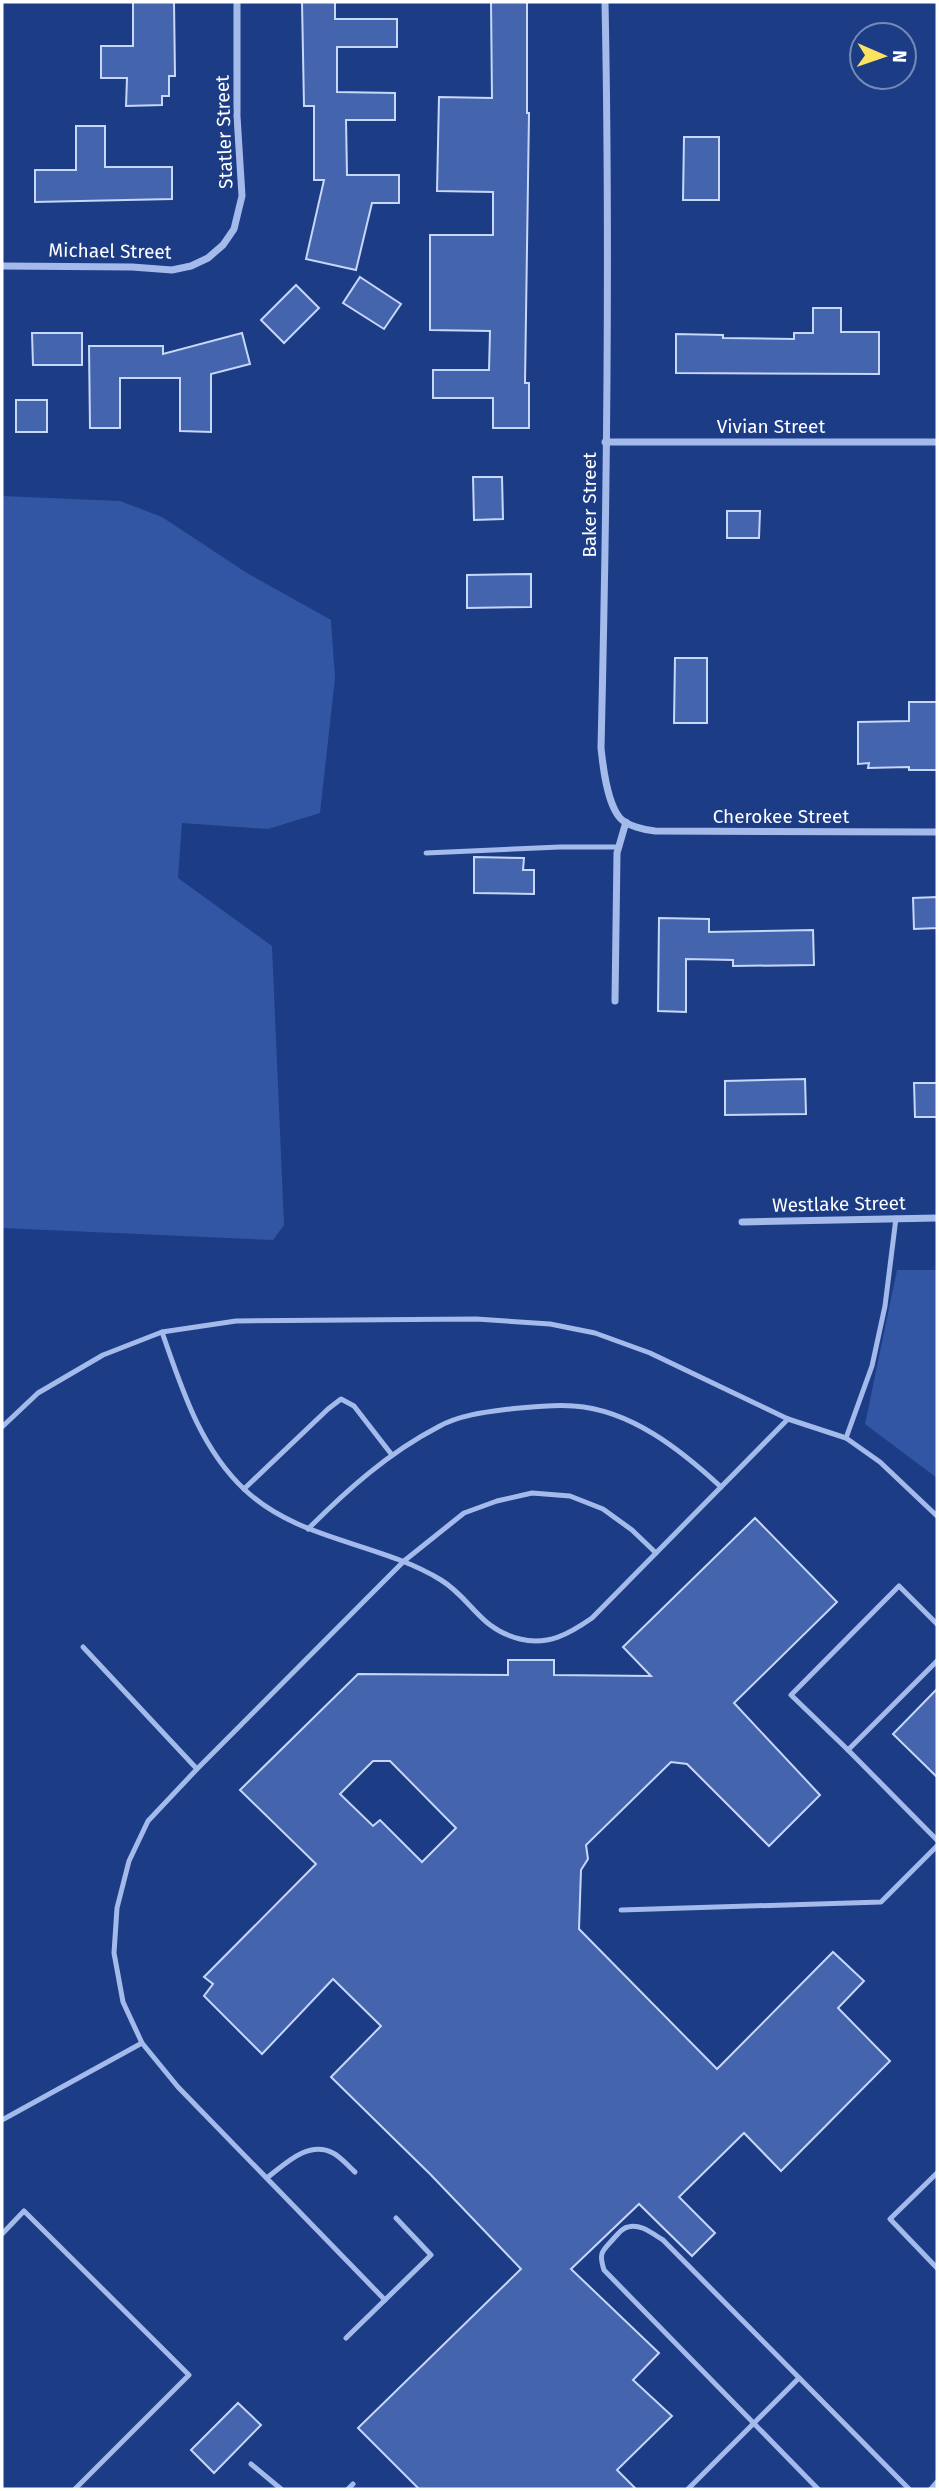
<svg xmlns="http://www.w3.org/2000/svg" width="939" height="2491" font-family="'Fira Sans',sans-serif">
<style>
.green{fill:#3256a4}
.building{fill:#4465ae;stroke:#c7d7f8;stroke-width:2;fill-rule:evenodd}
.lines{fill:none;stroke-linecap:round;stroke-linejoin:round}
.lane{stroke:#a3baeb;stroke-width:5}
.street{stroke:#a3baeb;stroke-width:7}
.labels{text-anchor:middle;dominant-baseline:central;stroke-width:7;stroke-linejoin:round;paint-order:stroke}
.street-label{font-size:19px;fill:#fff;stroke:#1c3c85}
</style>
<rect width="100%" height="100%" fill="#1c3c85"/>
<!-- green -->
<g class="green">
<path d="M 2,496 L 120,501 L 162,517 L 247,573 L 331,620 L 335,678 L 320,813 L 268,829 L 182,823 L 178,878 L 272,946 L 284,1225 L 273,1240 L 2,1228 Z"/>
<path d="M 897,1270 L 937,1270 L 937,1478 L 865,1424 Z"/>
</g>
<!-- building -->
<g class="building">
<path d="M 133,2 L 174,2 L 175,76 L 169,76 L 169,96 L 162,96 L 162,105 L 126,106 L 127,78 L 101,78 L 101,46 L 133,46 Z"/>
<path d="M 302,2 L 335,2 L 335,19 L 397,19 L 397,47 L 337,47 L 337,92 L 395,93 L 395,120 L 346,120 L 347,175 L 399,175 L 399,203 L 372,203 L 356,270 L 306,259 L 324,180 L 314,180 L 314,106 L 304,106 Z"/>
<path d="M 491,2 L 527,2 L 527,113 L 529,113 L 525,383 L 529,383 L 529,428 L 493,428 L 493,398 L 433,398 L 433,370 L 489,370 L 490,331 L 430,330 L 430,235 L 493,235 L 493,192 L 437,191 L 439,97 L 492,98 Z"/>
<path d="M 76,126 L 105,126 L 105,167 L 172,167 L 172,199 L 35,202 L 35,170 L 76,170 Z"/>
<path d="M 684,137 L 719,137 L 719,200 L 683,200 Z"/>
<path d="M 360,277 L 401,304 L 384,329 L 343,303 Z"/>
<path d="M 296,285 L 319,308 L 284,343 L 261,320 Z"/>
<path d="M 813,308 L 841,308 L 841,332 L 879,332 L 879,374 L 676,373 L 676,334 L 723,335 L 723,338 L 794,339 L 794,333 L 813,333 Z"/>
<path d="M 32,333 L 82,333 L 82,365 L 33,365 Z"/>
<path d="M 242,333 L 250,364 L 211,374 L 211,432 L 180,431 L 180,378 L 120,378 L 120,428 L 90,428 L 89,346 L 163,346 L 163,354 Z"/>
<rect x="16" y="400" width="31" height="32"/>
<path d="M 473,477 L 502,477 L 503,519 L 474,520 Z"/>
<path d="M 727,511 L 760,511 L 759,538 L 727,538 Z"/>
<path d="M 531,574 L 531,607 L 467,608 L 467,575 Z"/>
<path d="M 675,658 L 707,658 L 707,723 L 674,723 Z"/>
<path d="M 909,702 L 937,702 L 937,770 L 909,770 L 909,767 L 868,768 L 869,763 L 858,764 L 858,722 L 909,721 Z"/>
<path d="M 474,857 L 524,858 L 523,870 L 534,870 L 534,894 L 474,893 Z"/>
<path d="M 937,897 L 937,928 L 914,929 L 913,898 Z"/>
<path d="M 659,918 L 709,919 L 709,932 L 813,930 L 814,965 L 733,966 L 733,960 L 686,959 L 686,1012 L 658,1011 Z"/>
<path d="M 805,1079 L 806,1114 L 725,1115 L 725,1081 Z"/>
<path d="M 914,1083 L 937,1083 L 937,1117 L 915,1117 Z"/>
<path d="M 755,1518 L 837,1602 L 734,1703 L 820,1795 L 769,1846 L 687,1764 L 671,1762 L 586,1845 L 588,1859 L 581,1870 L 579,1929 L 717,2069 L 833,1952 L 864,1981 L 838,2008 L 890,2061 L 781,2171 L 744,2133 L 679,2197 L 715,2233 L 692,2256 L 639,2204 L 571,2269 L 659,2353 L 633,2380 L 672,2416 L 617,2470 L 636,2489 L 419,2489 L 358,2428 L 521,2269 L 430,2174 L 331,2077 L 381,2026 L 333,1979 L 262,2054 L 204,1996 L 213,1984 L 204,1977 L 316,1864 L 240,1790 L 358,1674 L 508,1675 L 508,1660 L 554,1660 L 554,1675 L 651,1676 L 623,1647 ZM 373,1761 L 390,1761 L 456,1828 L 422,1862 L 380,1820 L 373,1826 L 340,1794 Z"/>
<path d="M 937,1689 L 937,1777 L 893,1734 Z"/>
<path d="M 238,2403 L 261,2425 L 214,2473 L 191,2450 Z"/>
</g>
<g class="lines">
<!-- lane -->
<g class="lane">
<path d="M 426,853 L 560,847 L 618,847"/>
<path d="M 162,1332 C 182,1389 200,1448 245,1490 C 299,1541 379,1542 441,1580 C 472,1599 479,1629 520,1639 C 548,1646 569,1634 592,1618 L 788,1419"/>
<path d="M 2,1427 L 38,1393 L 103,1355 L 162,1332 L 236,1321 L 476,1319 L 550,1324 L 595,1333 L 650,1353 L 788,1419 L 846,1438 L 880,1462 L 937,1516"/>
<path d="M 846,1438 L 872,1366 L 885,1306 L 896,1218"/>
<path d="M 244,1489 L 328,1409 L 341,1399 L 354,1406 L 392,1455"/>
<path d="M 308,1529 C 347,1490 388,1453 438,1427 C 459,1415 486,1412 510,1409 C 531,1407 553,1404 574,1406 C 631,1410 681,1450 721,1487"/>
<path d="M 937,1624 L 899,1586 L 791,1695 L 848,1750 L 937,1661"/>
<path d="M 83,1647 L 197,1769"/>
<path d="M 848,1750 L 937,1840"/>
<path d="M 621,1910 L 881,1902 L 937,1846"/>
<path d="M 2,2120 L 142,2043"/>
<path d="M 937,2173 L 890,2219 L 937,2268"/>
<path d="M 268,2177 C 286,2163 309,2140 333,2153 C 341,2157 348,2166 355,2172"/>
<path d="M 2,2234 L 24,2211 L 189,2375 L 75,2489"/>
<path d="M 385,2300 L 178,2087 L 142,2043 L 123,2002 L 114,1953 L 117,1908 L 129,1861 L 148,1821 L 197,1769 L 404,1561 L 464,1513 L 497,1501 L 532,1493 L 570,1496 L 603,1509 L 632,1530 L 656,1553"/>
<path d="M 346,2338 L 431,2255 L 396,2218"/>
<path d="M 251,2464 L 281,2489"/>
<path d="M 348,2489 L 353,2484"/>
<path d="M 688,2489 L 799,2378"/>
<path d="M 818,2489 L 604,2270 C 598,2251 603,2251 615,2237 C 619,2233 622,2228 628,2227 C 640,2223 653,2234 663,2240 L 909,2489"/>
<path d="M 931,2489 L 937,2482"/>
</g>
<!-- street -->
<g class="street">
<path d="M 605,2 C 610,250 607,500 601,748 C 603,767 607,803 620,818 C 627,826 645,830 655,831 L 937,832"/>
<path d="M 2,266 L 132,267 L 172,270 L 191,266 L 208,258 L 223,245 L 234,229 L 242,196 L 237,116 L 237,2"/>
<path d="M 605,442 L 937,442"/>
<path d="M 615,1001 L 617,853 L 626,822"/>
<path d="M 742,1222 L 937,1218"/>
</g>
</g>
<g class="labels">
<!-- street labels -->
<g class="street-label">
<text transform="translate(224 132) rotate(-92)">Statler Street</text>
<text transform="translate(110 251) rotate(1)">Michael Street</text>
<text x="771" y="426">Vivian Street</text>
<text transform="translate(589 505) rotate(-90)">Baker Street</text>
<text x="781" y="816">Cherokee Street</text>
<text transform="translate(839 1204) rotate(-1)">Westlake Street</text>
</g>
</g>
<!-- border -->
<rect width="939" height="2491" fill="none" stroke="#ffffff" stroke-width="7"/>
<!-- north arrow -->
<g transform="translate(883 56) rotate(92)"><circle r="33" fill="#1c3c85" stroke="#778ab6" stroke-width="2"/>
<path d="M0-5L12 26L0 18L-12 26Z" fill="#fbe360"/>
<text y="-10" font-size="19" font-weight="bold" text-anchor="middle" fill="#ffffff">N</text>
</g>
</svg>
